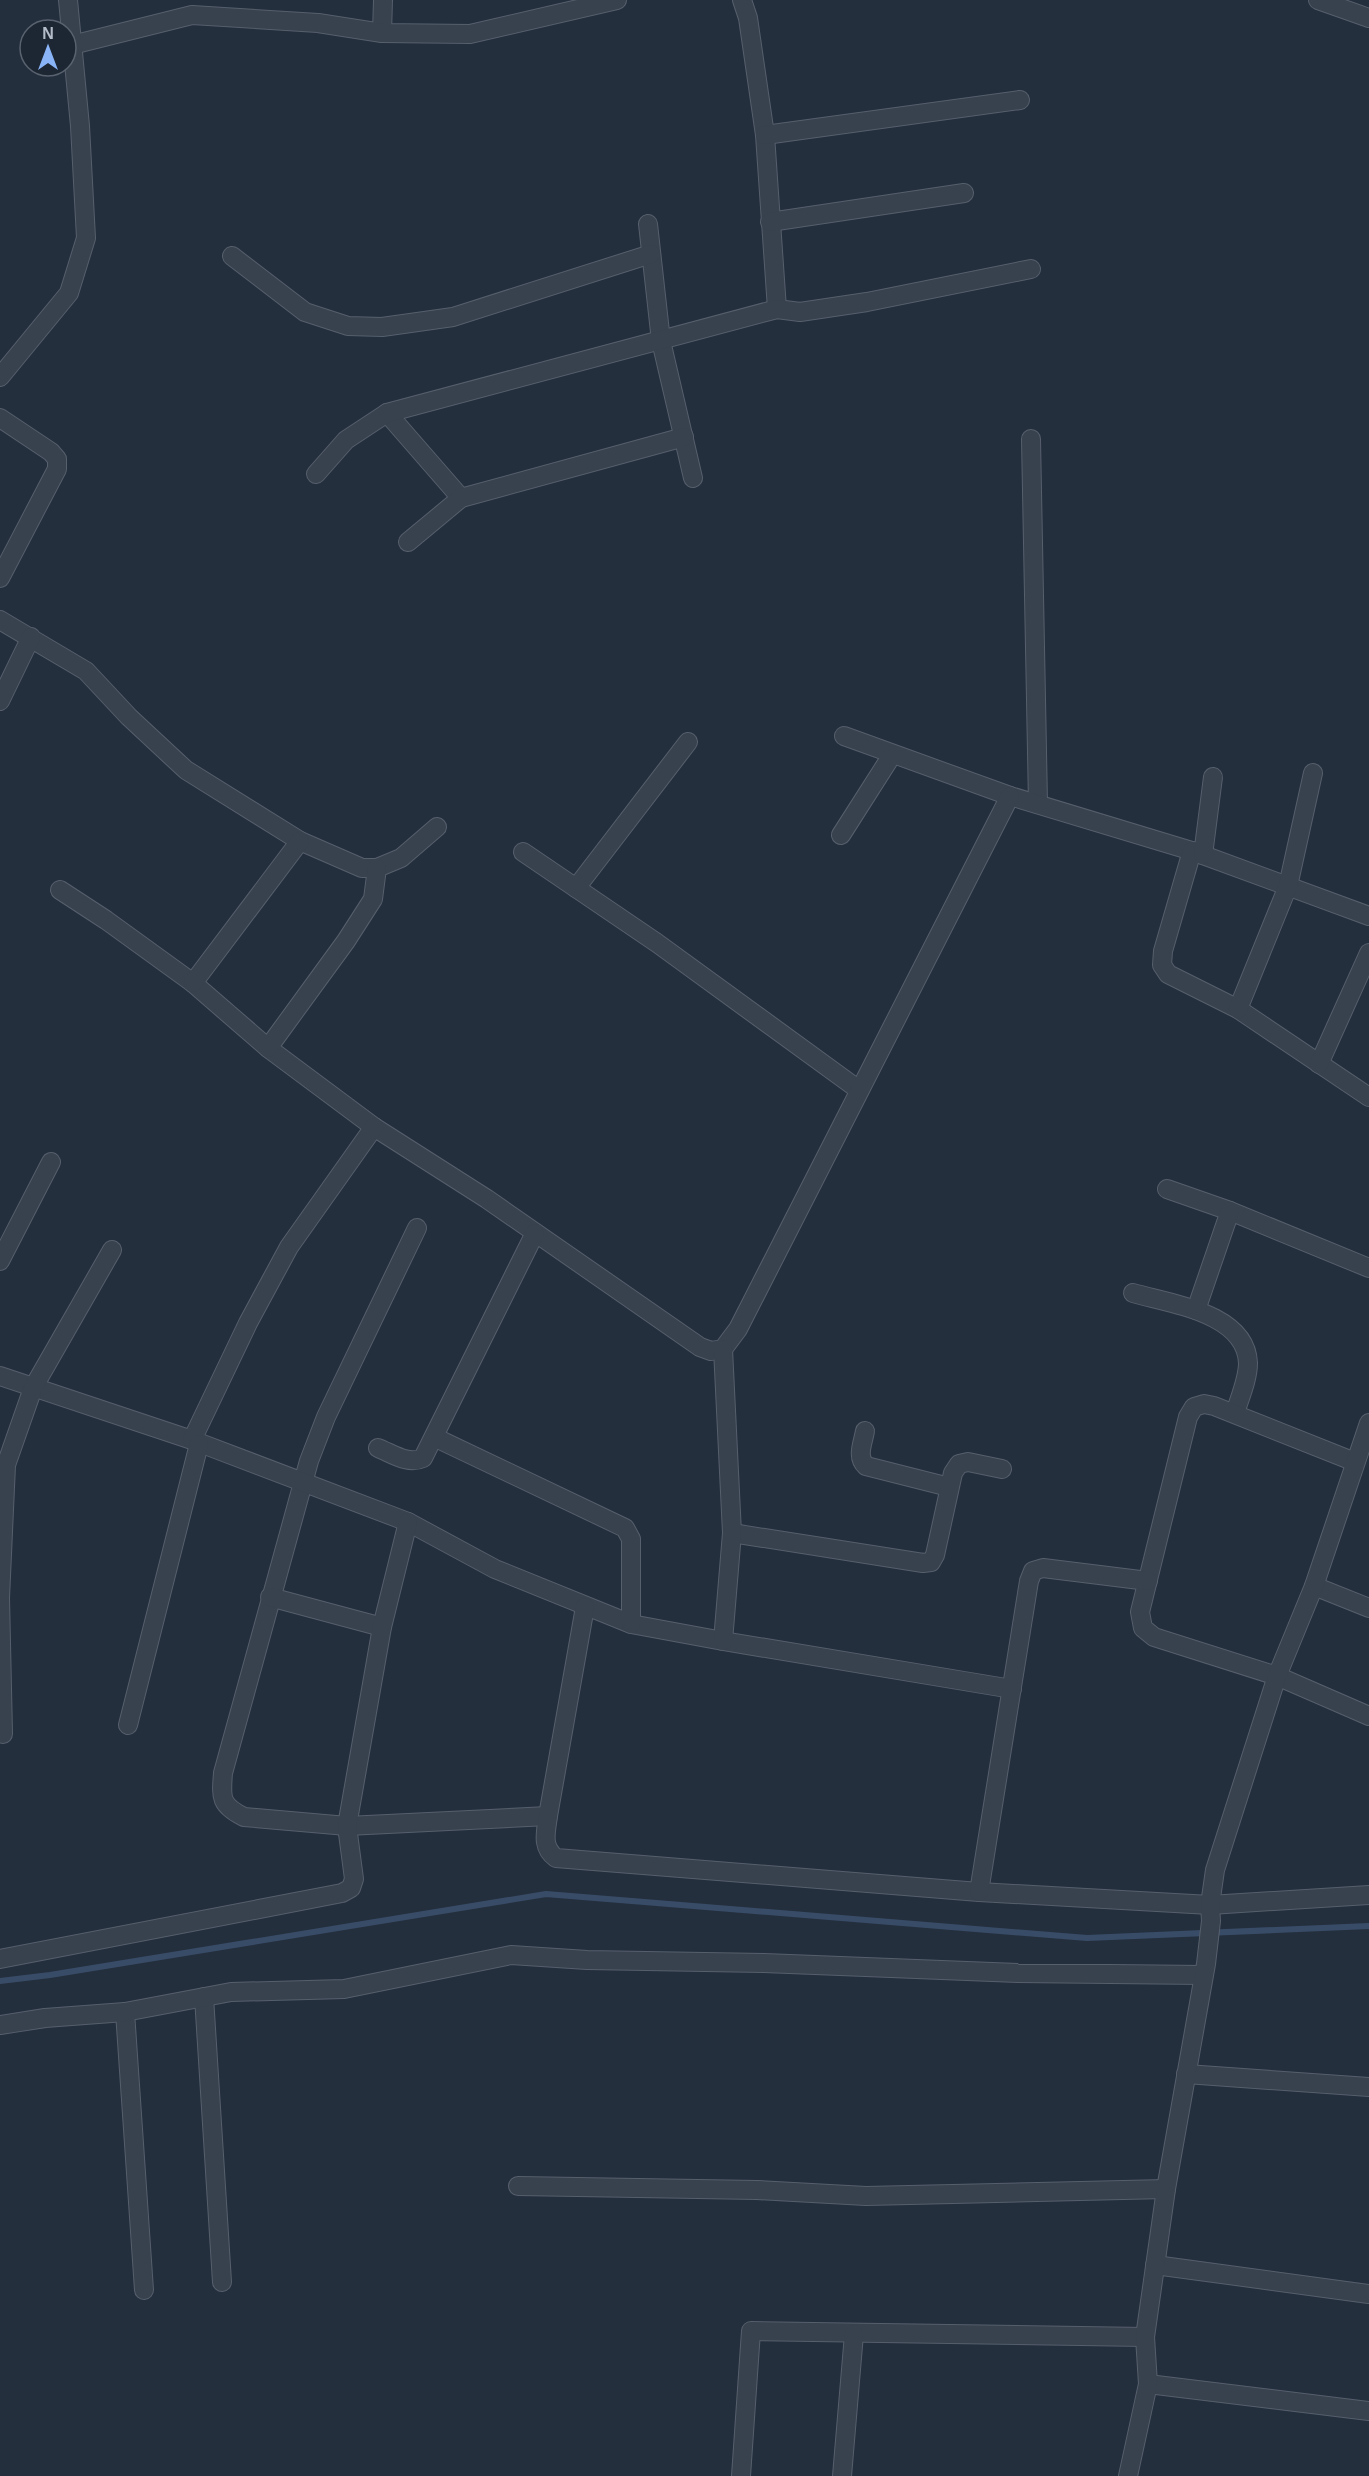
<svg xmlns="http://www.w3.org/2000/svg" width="1369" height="2476" font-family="Helvetica,sans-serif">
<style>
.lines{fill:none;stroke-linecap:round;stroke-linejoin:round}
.stream{stroke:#394c67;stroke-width:6}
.street-casing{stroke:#565f6c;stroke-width:20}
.street{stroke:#38414e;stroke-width:18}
</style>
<rect width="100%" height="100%" fill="#242f3e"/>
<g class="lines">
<!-- stream -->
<path class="stream" d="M 0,1981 L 50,1975 L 546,1894 L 1087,1938 L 1369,1926"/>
<!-- street casing -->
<g class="street-casing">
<g id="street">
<path d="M 742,0 L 748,18 L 765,135 L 777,309"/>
<path d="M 1318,0 L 1369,18"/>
<path d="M 382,33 L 383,0"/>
<path d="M 72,45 L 192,15 L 318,23 L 382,33 L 470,34 L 617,0"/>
<path d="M 765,135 L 1020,100"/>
<path d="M 770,222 L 964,193"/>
<path d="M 648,224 L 661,341 L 693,478"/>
<path d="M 232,256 L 305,312 L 348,326 L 382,327 L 453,317 L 651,254"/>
<path d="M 0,377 L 69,293 L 86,238 L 80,126 L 68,0"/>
<path d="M 387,413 L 461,498"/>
<path d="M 0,418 L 51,452 L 57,459 L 57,469 L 0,578"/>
<path d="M 1031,439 L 1038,804"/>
<path d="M 316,474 L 346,440 L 387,413 L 777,309 L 800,312 L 867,302 L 1031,269"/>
<path d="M 408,542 L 461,498 L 684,437"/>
<path d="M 0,620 L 86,671 L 129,717 L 186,770 L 300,841 L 362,868 L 377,868 L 401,858 L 437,827"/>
<path d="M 0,701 L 31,637"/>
<path d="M 844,736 L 1010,796 L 1192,851 L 1369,916"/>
<path d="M 841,835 L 892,755"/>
<path d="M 1192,851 L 1163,951 L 1162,965 L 1168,974 L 1238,1009 L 1369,1097"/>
<path d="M 523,852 L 657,943 L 859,1090"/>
<path d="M 1203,855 L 1213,777"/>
<path d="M 576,888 L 688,742"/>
<path d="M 60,890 L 106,920 L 193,983 L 268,1048 L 374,1127 L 487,1199 L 700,1347 L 711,1351 L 723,1349 L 738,1329 L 1010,796"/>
<path d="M 193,983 L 300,841"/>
<path d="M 1238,1009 L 1288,886 L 1313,773"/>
<path d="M 268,1048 L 346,941 L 373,899 L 377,868"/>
<path d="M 1319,1064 L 1369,953"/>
<path d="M 1167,1189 L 1230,1211 L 1369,1268"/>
<path d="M 417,1228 L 326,1417 L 309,1461 L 223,1773 C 221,1798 220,1805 244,1817 L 347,1826 L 548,1816"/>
<path d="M 0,1261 L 51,1162"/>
<path d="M 1133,1293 C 1171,1304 1246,1313 1248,1363 C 1248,1379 1240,1397 1235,1413"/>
<path d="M 1196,1310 L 1230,1211"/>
<path d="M 0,1376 L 192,1440 L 408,1522 L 495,1569 L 631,1624 L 723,1641 L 1012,1689"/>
<path d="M 865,1431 C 863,1443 856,1457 866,1466 L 949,1487"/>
<path d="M 434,1437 L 625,1528 L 631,1539 L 631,1624"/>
<path d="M 192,1440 L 248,1323 L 289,1247 L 374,1127"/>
<path d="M 378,1448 C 393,1454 408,1465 423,1458 L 535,1233"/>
<path d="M 1355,1462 L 1214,1406 L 1204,1404 L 1194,1407 L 1188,1417 L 1140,1612 L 1143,1628 L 1154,1637 L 1277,1676 L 1369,1716"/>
<path d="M 732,1533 L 923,1563 L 931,1562 L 935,1555 L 953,1473 L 959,1464 L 968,1462 L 1002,1469"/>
<path d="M 1314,1586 L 1369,1608"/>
<path d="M 270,1597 L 382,1627"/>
<path d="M 585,1607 L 548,1816 C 546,1832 541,1847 556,1858 L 979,1892 L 1210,1905 L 1369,1895"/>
<path d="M 723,1641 L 732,1533 L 723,1349"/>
<path d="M 128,1725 L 199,1444"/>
<path d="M 3,1734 L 0,1598 L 6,1465 L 33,1388 L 112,1250"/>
<path d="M 979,1892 L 1029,1581 L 1033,1571 L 1043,1568 L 1148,1581"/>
<path d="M 0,1959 L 342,1893 L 351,1888 L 354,1879 L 347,1826 L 382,1627 L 408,1522"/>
<path d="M 204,1997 L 222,2282"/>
<path d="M 125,2012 L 144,2290"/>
<path d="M 0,2025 L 45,2018 L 125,2012 L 231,1992 L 344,1989 L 511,1955 L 587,1960 L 764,1963 L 1018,1973 L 1203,1975"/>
<path d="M 1186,2074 L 1369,2087"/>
<path d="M 518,2186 L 757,2190 L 866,2196 L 1166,2189"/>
<path d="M 1155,2265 L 1369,2294"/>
<path d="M 1148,2384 L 1369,2411"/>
<path d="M 741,2476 L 751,2331 L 1145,2337"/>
<path d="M 842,2476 L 854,2334"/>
<path d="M 1128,2476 L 1148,2384 L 1145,2337 L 1166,2189 L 1206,1964 L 1211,1921 L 1210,1905 L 1215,1870 L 1277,1676 L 1314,1586 L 1369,1423"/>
</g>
</g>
<!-- street -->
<use href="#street" class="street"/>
</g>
<!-- north arrow -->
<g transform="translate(48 48)"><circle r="28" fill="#1d2633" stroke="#59626f" stroke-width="1.5"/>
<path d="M0-4.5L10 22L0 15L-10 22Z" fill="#8ab4f8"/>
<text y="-9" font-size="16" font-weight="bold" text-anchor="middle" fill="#b4bcc9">N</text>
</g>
</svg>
